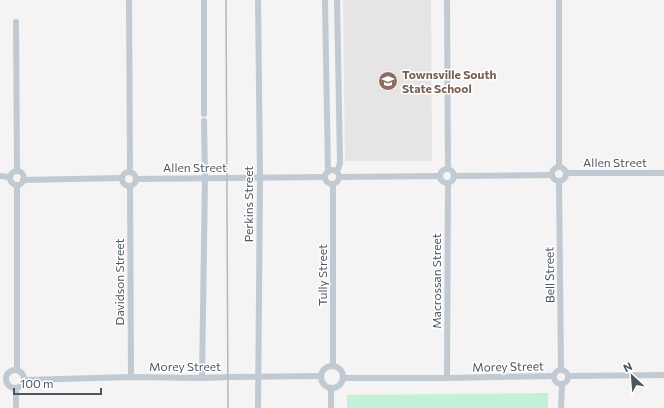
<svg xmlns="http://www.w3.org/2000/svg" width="664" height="408" font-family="Commissioner,sans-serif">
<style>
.education{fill:#e6e4e5}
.green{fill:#c3f1d5}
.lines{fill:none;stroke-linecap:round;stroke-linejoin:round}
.minor{stroke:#c1cad2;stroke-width:6}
.rail{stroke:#b5b8bd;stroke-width:1.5}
.labels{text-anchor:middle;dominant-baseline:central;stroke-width:3;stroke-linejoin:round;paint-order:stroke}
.education-label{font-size:12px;font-weight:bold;fill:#785e54;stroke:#fff;text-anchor:start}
.street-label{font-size:12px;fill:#4a5661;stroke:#fff}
</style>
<rect width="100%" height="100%" fill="#f5f3f3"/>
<!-- education -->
<path class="education" d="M 343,0 L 431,0 L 432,161 L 345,161 Z"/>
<!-- green -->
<path class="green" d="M 548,393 L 548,408 L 347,408 L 347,395 Z"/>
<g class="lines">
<!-- minor -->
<g class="minor">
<path d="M 129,0 L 130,172"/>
<path d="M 204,0 L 204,114"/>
<path d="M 258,0 L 260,178 L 258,408"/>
<path d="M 325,0 L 328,172"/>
<path d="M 337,0 L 340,163 L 337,172"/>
<path d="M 447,0 L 448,169"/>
<path d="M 559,0 L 559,167"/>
<path d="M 16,22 L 17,170"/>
<circle cx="559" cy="174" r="7"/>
<circle cx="447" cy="176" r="7"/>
<circle cx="332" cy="177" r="7"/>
<circle cx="17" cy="178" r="7"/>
<circle cx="129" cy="179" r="7"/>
<path d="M 566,173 L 664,173"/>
<path d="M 0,176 L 9,177"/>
<path d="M 454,176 L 551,175"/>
<path d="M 339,177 L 440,176"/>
<path d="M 136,179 L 230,178 L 325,177"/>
<path d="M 23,180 L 122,178"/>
<path d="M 559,181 L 561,370"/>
<path d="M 130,186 L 131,377"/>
<path d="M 333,366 L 333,184"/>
<circle cx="332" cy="377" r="11"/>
<circle cx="15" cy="379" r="9"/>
<circle cx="561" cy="377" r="7"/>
<path d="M 17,370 L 17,185"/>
<path d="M 569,376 L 664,375"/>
<path d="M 202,378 L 205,178 L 204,121"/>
<path d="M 343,378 L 447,378 L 554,376"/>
<path d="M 447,378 L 448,183"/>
<path d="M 25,380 L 131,377 L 202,378 L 231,377 L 321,376"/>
<path d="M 331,388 L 331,408"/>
<path d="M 16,408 L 16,389"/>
<path d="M 561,408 L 562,384"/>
</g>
<!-- rail -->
<path class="rail" d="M 226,0 L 228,408"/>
</g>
<!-- icons -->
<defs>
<g id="school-disc" transform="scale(1)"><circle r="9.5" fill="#8d6e63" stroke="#fff"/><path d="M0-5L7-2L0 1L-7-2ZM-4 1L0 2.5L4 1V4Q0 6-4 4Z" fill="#fff"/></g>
</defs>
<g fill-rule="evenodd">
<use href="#school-disc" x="388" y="81"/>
</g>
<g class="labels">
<!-- education labels -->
<g class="education-label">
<text x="402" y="74">Townsville South<tspan x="402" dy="14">State School</tspan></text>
</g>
<!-- street labels -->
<g class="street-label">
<text x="615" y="162">Allen Street</text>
<text x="195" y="167">Allen Street</text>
<text transform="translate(248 204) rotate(-90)">Perkins Street</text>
<text transform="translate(322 275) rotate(-90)">Tully Street</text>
<text transform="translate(549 275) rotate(-91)">Bell Street</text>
<text transform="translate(436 281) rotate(-90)">Macrossan Street</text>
<text transform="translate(119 282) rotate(-90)">Davidson Street</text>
<text x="185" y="366">Morey Street</text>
<text transform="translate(508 366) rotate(-1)">Morey Street</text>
</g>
</g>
<!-- north arrow -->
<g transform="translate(632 376) rotate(334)" stroke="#ffffff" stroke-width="3" paint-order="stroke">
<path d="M0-3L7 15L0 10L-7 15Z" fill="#4a5661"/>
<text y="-6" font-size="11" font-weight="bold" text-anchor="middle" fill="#4a5661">N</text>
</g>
<!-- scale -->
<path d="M14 388v6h87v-6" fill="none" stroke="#4a5661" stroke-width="2"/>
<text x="20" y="388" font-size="12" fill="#4a5661" stroke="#ffffff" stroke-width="3" paint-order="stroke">100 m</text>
</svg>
